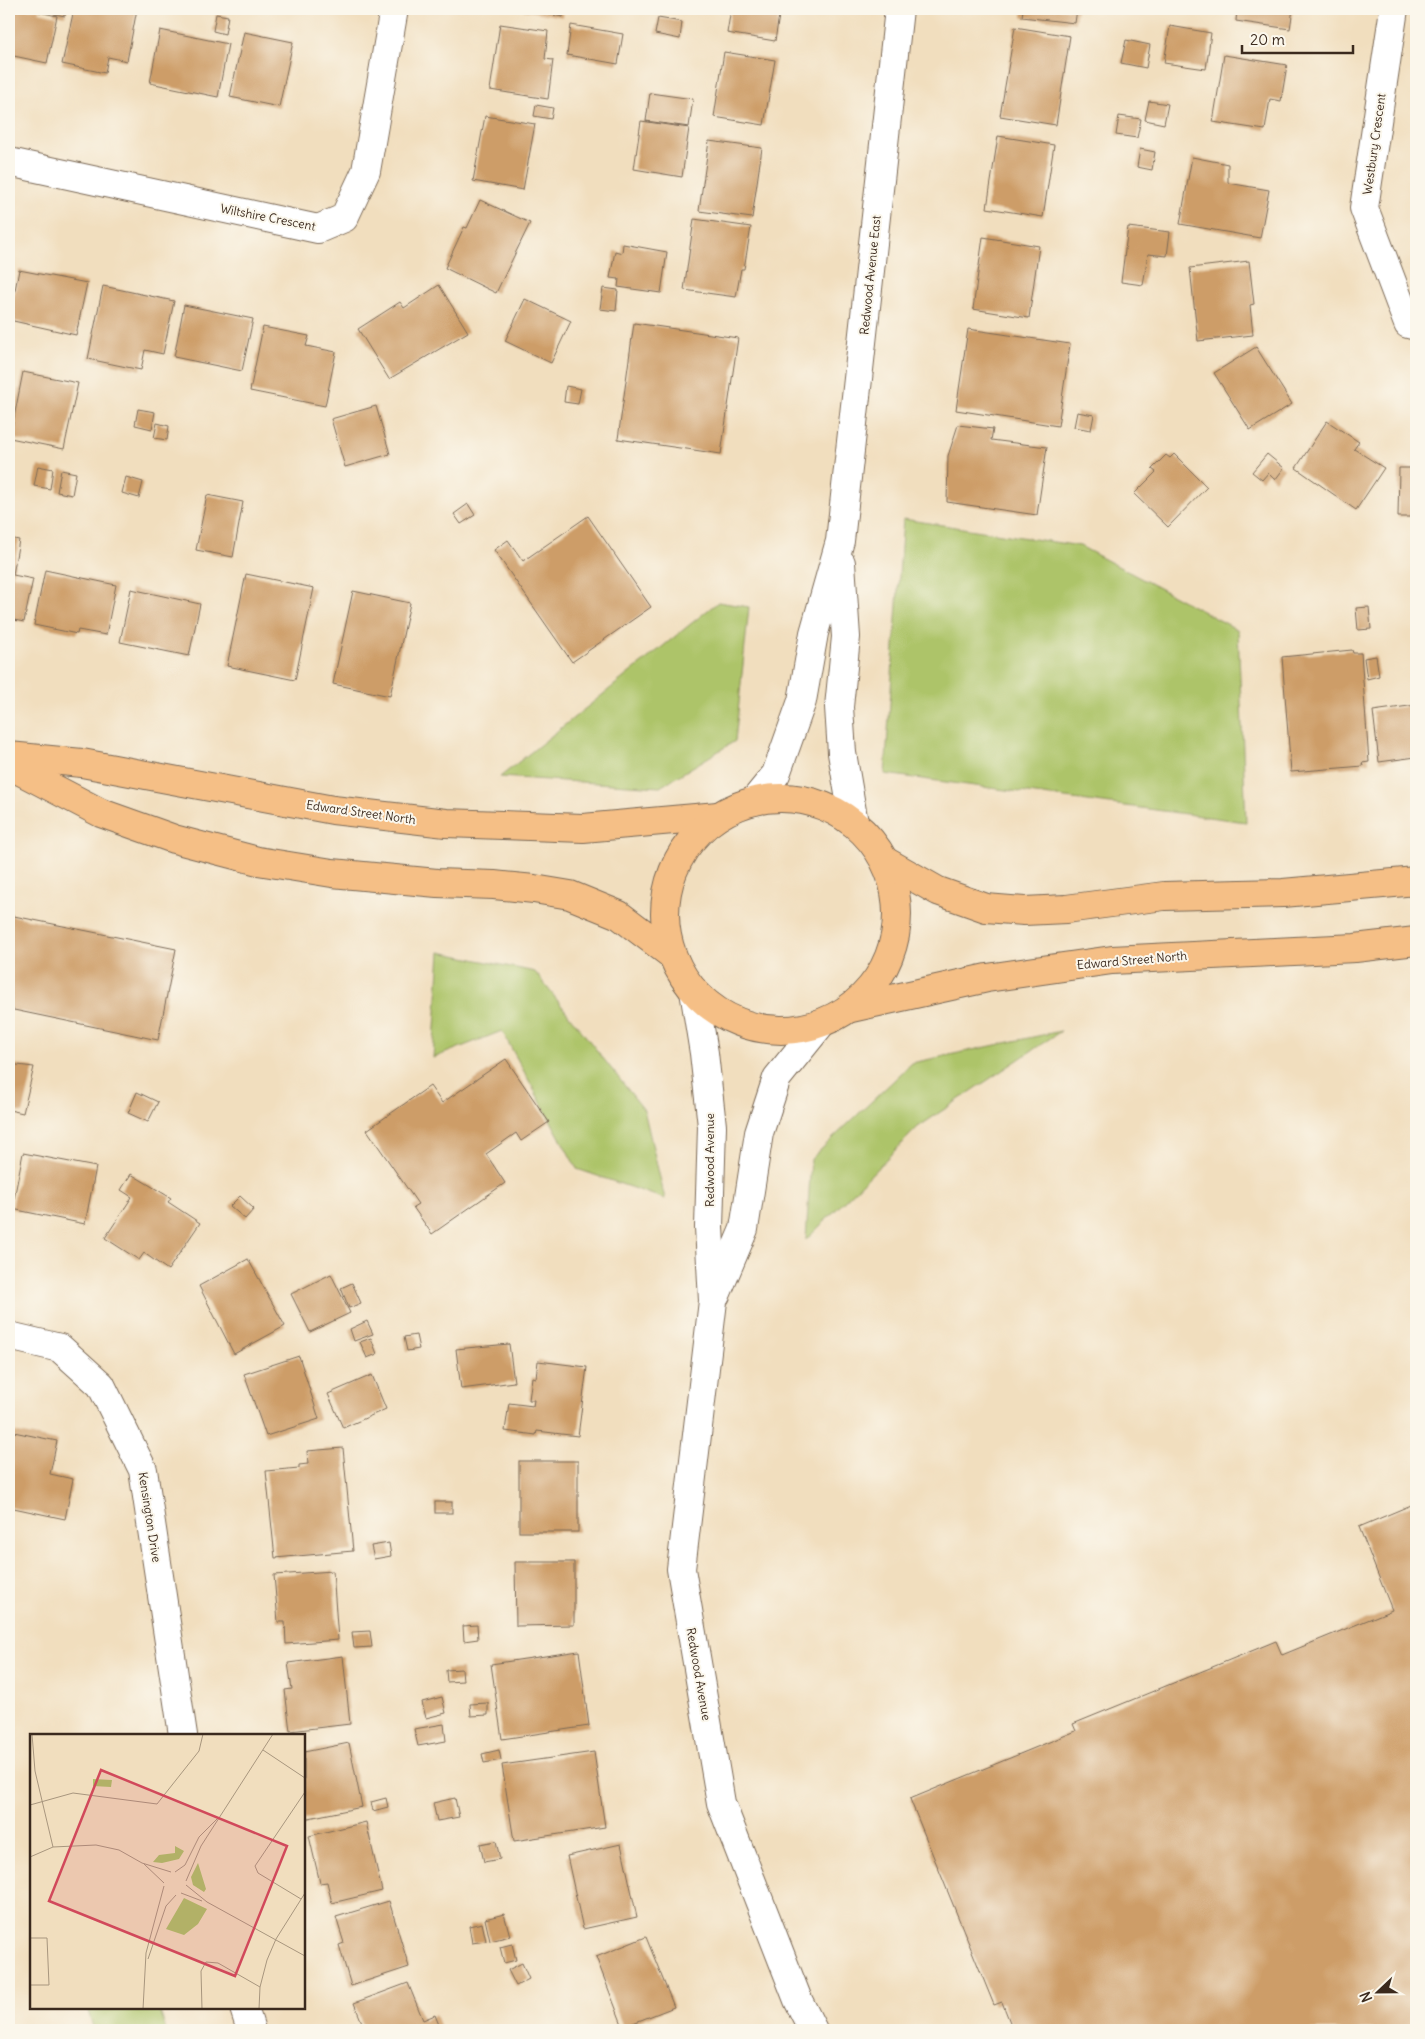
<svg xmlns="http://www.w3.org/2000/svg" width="1425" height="2039" font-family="Delius,sans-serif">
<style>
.green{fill:#adc469;stroke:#747744}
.building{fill:#cd9d68}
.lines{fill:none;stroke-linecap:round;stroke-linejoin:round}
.minor-casing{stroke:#7b6956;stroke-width:30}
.major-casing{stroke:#7b6956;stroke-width:30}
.minor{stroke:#fff;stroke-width:28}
.major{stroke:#f5bf86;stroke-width:28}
.labels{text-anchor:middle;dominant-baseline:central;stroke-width:4;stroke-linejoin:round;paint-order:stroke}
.street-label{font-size:12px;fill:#3b2a1e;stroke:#fbf7ec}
.inset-road{fill:none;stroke:#a8967e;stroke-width:1}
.view{fill:#d1495b;fill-opacity:0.15;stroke:#d1495b;stroke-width:2.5}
.inset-edge{fill:none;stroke:#3b2a1e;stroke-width:2.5}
</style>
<rect width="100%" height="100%" fill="#fbf7ec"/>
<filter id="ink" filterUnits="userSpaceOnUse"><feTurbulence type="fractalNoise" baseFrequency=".02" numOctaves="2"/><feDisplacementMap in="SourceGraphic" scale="10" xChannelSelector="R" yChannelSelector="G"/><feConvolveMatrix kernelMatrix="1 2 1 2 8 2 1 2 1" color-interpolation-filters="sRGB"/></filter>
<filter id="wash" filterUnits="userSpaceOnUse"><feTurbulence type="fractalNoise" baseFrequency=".0096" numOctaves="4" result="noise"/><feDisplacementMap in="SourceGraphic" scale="20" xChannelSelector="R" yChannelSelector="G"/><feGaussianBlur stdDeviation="1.12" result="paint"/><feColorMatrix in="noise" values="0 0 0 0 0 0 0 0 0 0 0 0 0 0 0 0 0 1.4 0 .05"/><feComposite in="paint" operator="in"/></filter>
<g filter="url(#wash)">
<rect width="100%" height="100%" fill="#f1debe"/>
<!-- green -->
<g class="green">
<path d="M 903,519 L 1080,546 L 1238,630 L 1246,822 L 885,774 Z"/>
<path d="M 718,602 L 749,607 L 735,741 L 660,787 L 500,777 Z"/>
<path d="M 440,952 L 535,972 L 644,1110 L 665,1199 L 577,1169 L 502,1031 L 433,1058 Z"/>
<path d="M 1061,1031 L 918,1127 L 806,1240 L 811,1159 L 912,1063 Z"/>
<path d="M 87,2008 L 159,2008 L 166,2030 L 94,2030 Z"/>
</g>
<g id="blocks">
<!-- building -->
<g class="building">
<path d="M 9,9 L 40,9 L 39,12 L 57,16 L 47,63 L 9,55 Z"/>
<path d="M 55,9 L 67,9 L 65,16 L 54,14 Z"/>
<path d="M 74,9 L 137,9 L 127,61 L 108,57 L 105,73 L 62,64 Z"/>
<path d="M 517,9 L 564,9 L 563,17 Z"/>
<path d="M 731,9 L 780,9 L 775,41 L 727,33 Z"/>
<path d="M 1023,9 L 1077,9 L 1075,23 L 1022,17 Z"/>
<path d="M 1237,9 L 1293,9 L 1290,29 L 1236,21 Z"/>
<path d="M 216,14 L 228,16 L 225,34 L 213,31 Z"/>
<path d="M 658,18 L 682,22 L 680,39 L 655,34 Z"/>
<path d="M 500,24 L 548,31 L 545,59 L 553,60 L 548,99 L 490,90 Z"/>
<path d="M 571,25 L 623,34 L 618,64 L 567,55 Z"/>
<path d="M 1170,26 L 1211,33 L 1206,69 L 1164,63 Z"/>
<path d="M 1015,27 L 1070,36 L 1056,125 L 1000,116 Z"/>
<path d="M 160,30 L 228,44 L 218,97 L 150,83 Z"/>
<path d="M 244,32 L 293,42 L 279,107 L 230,97 Z"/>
<path d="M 1126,40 L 1150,45 L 1146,68 L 1121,63 Z"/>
<path d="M 724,52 L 775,60 L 764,125 L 714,117 Z"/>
<path d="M 1224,55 L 1287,65 L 1281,101 L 1270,99 L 1265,130 L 1213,122 Z"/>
<path d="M 650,93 L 693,99 L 689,127 L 646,121 Z"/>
<path d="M 1149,101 L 1168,104 L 1164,124 L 1145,120 Z"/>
<path d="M 536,105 L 553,108 L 551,119 L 534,116 Z"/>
<path d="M 485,116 L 535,124 L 523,190 L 473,181 Z"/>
<path d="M 1119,116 L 1141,119 L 1137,138 L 1116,135 Z"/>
<path d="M 641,121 L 689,128 L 682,177 L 634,169 Z"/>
<path d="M 998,136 L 1054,145 L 1043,217 L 987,208 Z"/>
<path d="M 709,141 L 762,148 L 752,218 L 699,211 Z"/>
<path d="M 1140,149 L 1155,152 L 1152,170 L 1137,167 Z"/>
<path d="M 1192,157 L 1228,164 L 1228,183 L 1269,190 L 1260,238 L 1180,224 Z"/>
<path d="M 480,200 L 530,223 L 496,293 L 445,268 L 464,227 L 467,228 Z"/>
<path d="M 694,219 L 751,227 L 744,269 L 741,269 L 736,297 L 684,290 Z"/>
<path d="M 1128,227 L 1170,232 L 1167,256 L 1148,254 L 1143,285 L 1121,282 Z"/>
<path d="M 983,237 L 1039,246 L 1029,318 L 973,309 Z"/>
<path d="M 623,244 L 667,252 L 661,293 L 618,287 L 619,279 L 610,278 L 615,251 L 622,253 Z"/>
<path d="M 1249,261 L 1254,304 L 1250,305 L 1253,335 L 1198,341 L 1190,268 Z"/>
<path d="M 19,270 L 87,283 L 76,335 L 9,320 Z"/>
<path d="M 439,285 L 468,332 L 389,379 L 358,329 L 400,302 L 404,308 Z"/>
<path d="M 103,286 L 174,301 L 163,354 L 145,350 L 141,370 L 88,359 Z"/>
<path d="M 603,288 L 618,290 L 616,311 L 600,309 Z"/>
<path d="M 525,299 L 571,321 L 551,363 L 505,341 Z"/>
<path d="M 184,305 L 253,319 L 242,371 L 174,357 Z"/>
<path d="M 634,323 L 738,338 L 721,454 L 618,439 Z"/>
<path d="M 263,327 L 309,336 L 306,346 L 336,352 L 325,406 L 250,391 Z"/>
<path d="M 968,329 L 1070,344 L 1058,426 L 956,410 Z"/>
<path d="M 1256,347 L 1292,404 L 1250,430 L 1214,373 Z"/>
<path d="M 23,372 L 78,383 L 64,449 L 10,438 Z"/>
<path d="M 566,386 L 581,389 L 578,404 L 564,402 Z"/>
<path d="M 376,406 L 390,454 L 345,467 L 331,419 Z"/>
<path d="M 138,409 L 155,412 L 152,429 L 135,425 Z"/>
<path d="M 1077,412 L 1094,415 L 1091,430 L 1074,427 Z"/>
<path d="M 1327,421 L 1359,442 L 1354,449 L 1384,468 L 1356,510 L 1296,468 Z"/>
<path d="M 157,423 L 169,426 L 167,440 L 154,438 Z"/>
<path d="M 958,425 L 993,429 L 991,440 L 1047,447 L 1037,515 L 947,502 L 948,456 Z"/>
<path d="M 1174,454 L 1207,487 L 1168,527 L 1134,494 L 1156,472 L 1152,469 L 1166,455 L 1170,458 Z"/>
<path d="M 1267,454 L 1284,468 L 1275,480 L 1268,473 L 1262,480 L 1252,472 Z"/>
<path d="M 38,466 L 53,469 L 50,489 L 34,486 Z"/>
<path d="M 1399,468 L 1416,468 L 1416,517 L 1398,517 Z"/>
<path d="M 61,470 L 76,473 L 72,495 L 57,492 Z"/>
<path d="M 126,477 L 143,482 L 139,498 L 122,493 Z"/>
<path d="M 207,495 L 243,502 L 233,557 L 196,550 Z"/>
<path d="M 468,504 L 475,515 L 461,524 L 454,514 Z"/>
<path d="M 588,516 L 651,607 L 572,662 L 494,550 L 508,540 L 523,561 Z"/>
<path d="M 9,538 L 19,540 L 13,575 L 33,579 L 24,622 L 9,619 Z"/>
<path d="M 45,570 L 116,585 L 106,635 L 78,630 L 77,634 L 34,625 Z"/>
<path d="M 246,574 L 314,588 L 295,680 L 227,666 Z"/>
<path d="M 131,589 L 200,604 L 189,656 L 120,642 Z"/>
<path d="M 353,591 L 410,603 L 390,696 L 333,684 Z"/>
<path d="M 1369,607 L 1371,629 L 1358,630 L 1356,608 Z"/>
<path d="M 1352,650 L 1353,653 L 1361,653 L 1369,762 L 1362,763 L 1363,766 L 1291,772 L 1282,657 Z"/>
<path d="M 1376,656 L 1379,676 L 1367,679 L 1364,658 Z"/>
<path d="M 1416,705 L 1416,757 L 1379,762 L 1373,711 Z"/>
<path d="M 9,915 L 176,949 L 158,1040 L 9,1009 Z"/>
<path d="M 506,1059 L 549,1122 L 521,1141 L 516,1133 L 486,1154 L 505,1183 L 432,1234 L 413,1207 L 418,1204 L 367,1130 L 430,1086 L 442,1103 Z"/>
<path d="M 9,1064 L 34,1067 L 23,1113 L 9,1110 Z"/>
<path d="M 137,1092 L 158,1102 L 148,1122 L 128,1113 Z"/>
<path d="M 23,1153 L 96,1167 L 85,1224 L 12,1209 Z"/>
<path d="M 131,1174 L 171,1198 L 168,1202 L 200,1223 L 168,1270 L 144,1253 L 139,1260 L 105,1238 L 132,1197 L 121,1190 Z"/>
<path d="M 240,1196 L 254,1209 L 245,1219 L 230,1206 Z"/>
<path d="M 248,1259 L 285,1326 L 234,1354 L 199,1286 Z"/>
<path d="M 331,1274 L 350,1313 L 310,1332 L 291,1294 Z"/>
<path d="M 352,1283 L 361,1303 L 349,1308 L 341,1288 Z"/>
<path d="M 367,1321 L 373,1334 L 354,1341 L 350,1329 Z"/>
<path d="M 416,1335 L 419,1349 L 407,1351 L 404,1337 Z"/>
<path d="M 371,1338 L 377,1354 L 367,1358 L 360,1342 Z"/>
<path d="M 509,1344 L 514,1382 L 461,1389 L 456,1349 Z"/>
<path d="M 299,1356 L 319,1419 L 266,1436 L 244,1374 Z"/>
<path d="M 538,1361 L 587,1367 L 578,1436 L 537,1431 L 536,1435 L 505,1431 L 509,1403 L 533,1406 L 534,1400 L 529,1400 L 532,1377 L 536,1378 Z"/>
<path d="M 372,1375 L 386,1409 L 343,1428 L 328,1394 Z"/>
<path d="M 9,1431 L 57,1441 L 50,1474 L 73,1479 L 65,1519 L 9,1507 Z"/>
<path d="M 343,1448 L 353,1551 L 275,1558 L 266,1471 L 299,1468 L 299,1465 L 308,1464 L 307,1451 Z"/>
<rect x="519" y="1461" width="59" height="71"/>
<rect x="435" y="1502" width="17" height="11"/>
<path d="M 1416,1503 L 1416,2030 L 1013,2030 L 1002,2002 L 994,2005 L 910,1799 L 1076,1731 L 1073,1724 L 1276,1641 L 1282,1655 L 1392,1610 L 1359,1527 Z"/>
<path d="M 389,1543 L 391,1556 L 374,1559 L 371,1546 Z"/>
<path d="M 515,1562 L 574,1562 L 574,1625 L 516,1626 Z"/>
<path d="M 333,1571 L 338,1640 L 286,1644 L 285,1622 L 278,1622 L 274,1575 Z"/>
<path d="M 477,1625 L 478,1639 L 464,1641 L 463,1626 Z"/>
<path d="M 370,1631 L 372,1647 L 354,1648 L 352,1632 Z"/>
<path d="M 579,1651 L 589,1726 L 502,1739 L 491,1664 Z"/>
<path d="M 343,1656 L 350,1724 L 290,1731 L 285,1690 L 292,1689 L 288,1663 Z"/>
<path d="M 462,1669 L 463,1681 L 447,1682 L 446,1670 Z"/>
<path d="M 442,1697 L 446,1713 L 426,1718 L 422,1702 Z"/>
<path d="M 488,1703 L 488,1715 L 471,1716 L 470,1704 Z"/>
<path d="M 444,1724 L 446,1741 L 418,1746 L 414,1729 Z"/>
<path d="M 349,1743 L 362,1807 L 304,1819 L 304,1752 Z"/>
<path d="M 499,1750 L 501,1760 L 484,1763 L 482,1754 Z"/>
<path d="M 594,1752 L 605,1827 L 514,1841 L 502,1765 Z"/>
<path d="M 386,1798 L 388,1807 L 373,1811 L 371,1802 Z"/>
<path d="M 455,1798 L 459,1817 L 437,1821 L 433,1803 Z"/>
<path d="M 366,1822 L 382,1891 L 332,1903 L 327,1882 L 320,1883 L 309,1836 Z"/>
<path d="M 496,1841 L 500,1859 L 484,1862 L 480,1844 Z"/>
<path d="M 621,1844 L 637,1917 L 583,1929 L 567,1856 Z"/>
<path d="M 389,1901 L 409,1967 L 351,1986 L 339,1945 L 344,1943 L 336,1917 Z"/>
<path d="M 504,1914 L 510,1936 L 490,1941 L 485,1919 Z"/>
<path d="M 482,1923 L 486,1941 L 472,1943 L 469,1926 Z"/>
<path d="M 646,1937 L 674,2007 L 623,2027 L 596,1957 Z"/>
<path d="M 512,1944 L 516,1960 L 504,1963 L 500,1947 Z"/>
<path d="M 522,1963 L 529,1979 L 516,1986 L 508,1970 Z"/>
<path d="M 408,1983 L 423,2020 L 435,2015 L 441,2030 L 365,2030 L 354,2003 Z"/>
</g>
</g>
</g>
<g filter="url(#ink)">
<use href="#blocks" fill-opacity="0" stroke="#7b6956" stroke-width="1"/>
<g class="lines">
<!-- minor casing -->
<g class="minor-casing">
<g id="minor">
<path d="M 1394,9 L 1364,208 L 1408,324 L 1416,326"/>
<path d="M 9,162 L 318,229 L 344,218 L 366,171 L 394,9"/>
<path d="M 841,563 L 846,637 L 839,707 L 842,753 L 854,823"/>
<path d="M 754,801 L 776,774 L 802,701 L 814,633 L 840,541 L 899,9"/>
<path d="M 694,991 L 704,1053 L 712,1126 L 709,1227 L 713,1301 L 681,1569 L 721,1803 L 798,2000 L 813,2030"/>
<path d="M 716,1295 L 744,1229 L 759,1133 L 777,1078 L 820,1025"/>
<path d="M 9,1336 L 60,1348 L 101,1385 L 143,1470 L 183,1735"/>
<path d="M 244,2008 L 251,2030"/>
</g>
</g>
<!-- major casing -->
<g class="major-casing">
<g id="major">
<path d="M 9,756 L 82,763 L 333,810 L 446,823 L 583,828 L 718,816"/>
<path d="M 9,765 L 101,813 L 174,839 L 258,861 L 332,873 L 437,883 L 494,885 L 534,889 L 570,895 L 619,915 L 672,955"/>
<circle cx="781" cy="914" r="116"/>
<path d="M 885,861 L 938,891 L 986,908 L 1024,911 L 1066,909 L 1164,896 L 1283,893 L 1416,881"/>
<path d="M 851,1008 L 987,978 L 1112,960 L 1355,948 L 1416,941"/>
</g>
</g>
<!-- minor -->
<use href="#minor" class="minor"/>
<!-- major -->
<use href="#major" class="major"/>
</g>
</g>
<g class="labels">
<!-- street labels -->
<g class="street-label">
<text transform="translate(1374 144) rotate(-82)">Westbury Crescent</text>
<text transform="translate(268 217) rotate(11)">Wiltshire Crescent</text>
<text transform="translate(870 275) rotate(-84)">Redwood Avenue East</text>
<text transform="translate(361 812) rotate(8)">Edward Street North</text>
<text transform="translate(1132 960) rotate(-5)">Edward Street North</text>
<text transform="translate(709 1160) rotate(-90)">Redwood Avenue</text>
<text transform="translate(150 1517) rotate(81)">Kensington Drive</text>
<text transform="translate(699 1674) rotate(80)">Redwood Avenue</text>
</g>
</g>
<!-- overview -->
<g transform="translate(30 1734)">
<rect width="275" height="275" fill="#f1debe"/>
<path d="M 63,45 L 82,46 L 81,53 L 63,52 ZM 145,112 L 154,117 L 149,125 L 132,129 L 123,128 L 129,121 L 145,119 ZM 168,129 L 176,155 L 174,158 L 163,151 L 161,143 ZM 154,164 L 177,175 L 168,190 L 154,201 L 136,195 Z" fill="#adc469"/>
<path class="inset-road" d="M 2,0 L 5,37 L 23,113M 233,16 L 275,44M 0,71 L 43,59 L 127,70 L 169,17 L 173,0M 0,123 L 23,113 L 66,111 L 89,116 L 112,129 L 141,138M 114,130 L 134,149M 145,138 L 155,131 L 169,103 L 187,85M 156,147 L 171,112 L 243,0M 156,151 L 177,168 L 275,222M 151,159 L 172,167M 271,165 L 228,139 L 225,132 L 275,58M 0,204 L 17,204 L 19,251 L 0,251M 118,225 L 136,172 L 146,161M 113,275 L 116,219 L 134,152M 172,275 L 171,237 L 176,228 L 188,229 L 230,253M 229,275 L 230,253 L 237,226 L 246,205 L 275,159"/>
<path class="view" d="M 71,36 L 257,112 L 205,242 L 19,167 Z"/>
<rect width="275" height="275" class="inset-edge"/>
</g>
<!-- margin -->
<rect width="1425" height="2039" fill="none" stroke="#fbf7ec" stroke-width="30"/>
<!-- north arrow -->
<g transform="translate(1378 1992) rotate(248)" stroke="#fbf7ec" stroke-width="4" paint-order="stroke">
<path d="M0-4L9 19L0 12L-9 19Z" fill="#3b2a1e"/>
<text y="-8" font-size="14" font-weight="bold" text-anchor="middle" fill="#3b2a1e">N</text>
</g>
<!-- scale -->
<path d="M1242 45v8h111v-8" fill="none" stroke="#3b2a1e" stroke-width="2.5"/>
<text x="1250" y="45" font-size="15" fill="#3b2a1e" stroke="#fbf7ec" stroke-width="4" paint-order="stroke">20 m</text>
</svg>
